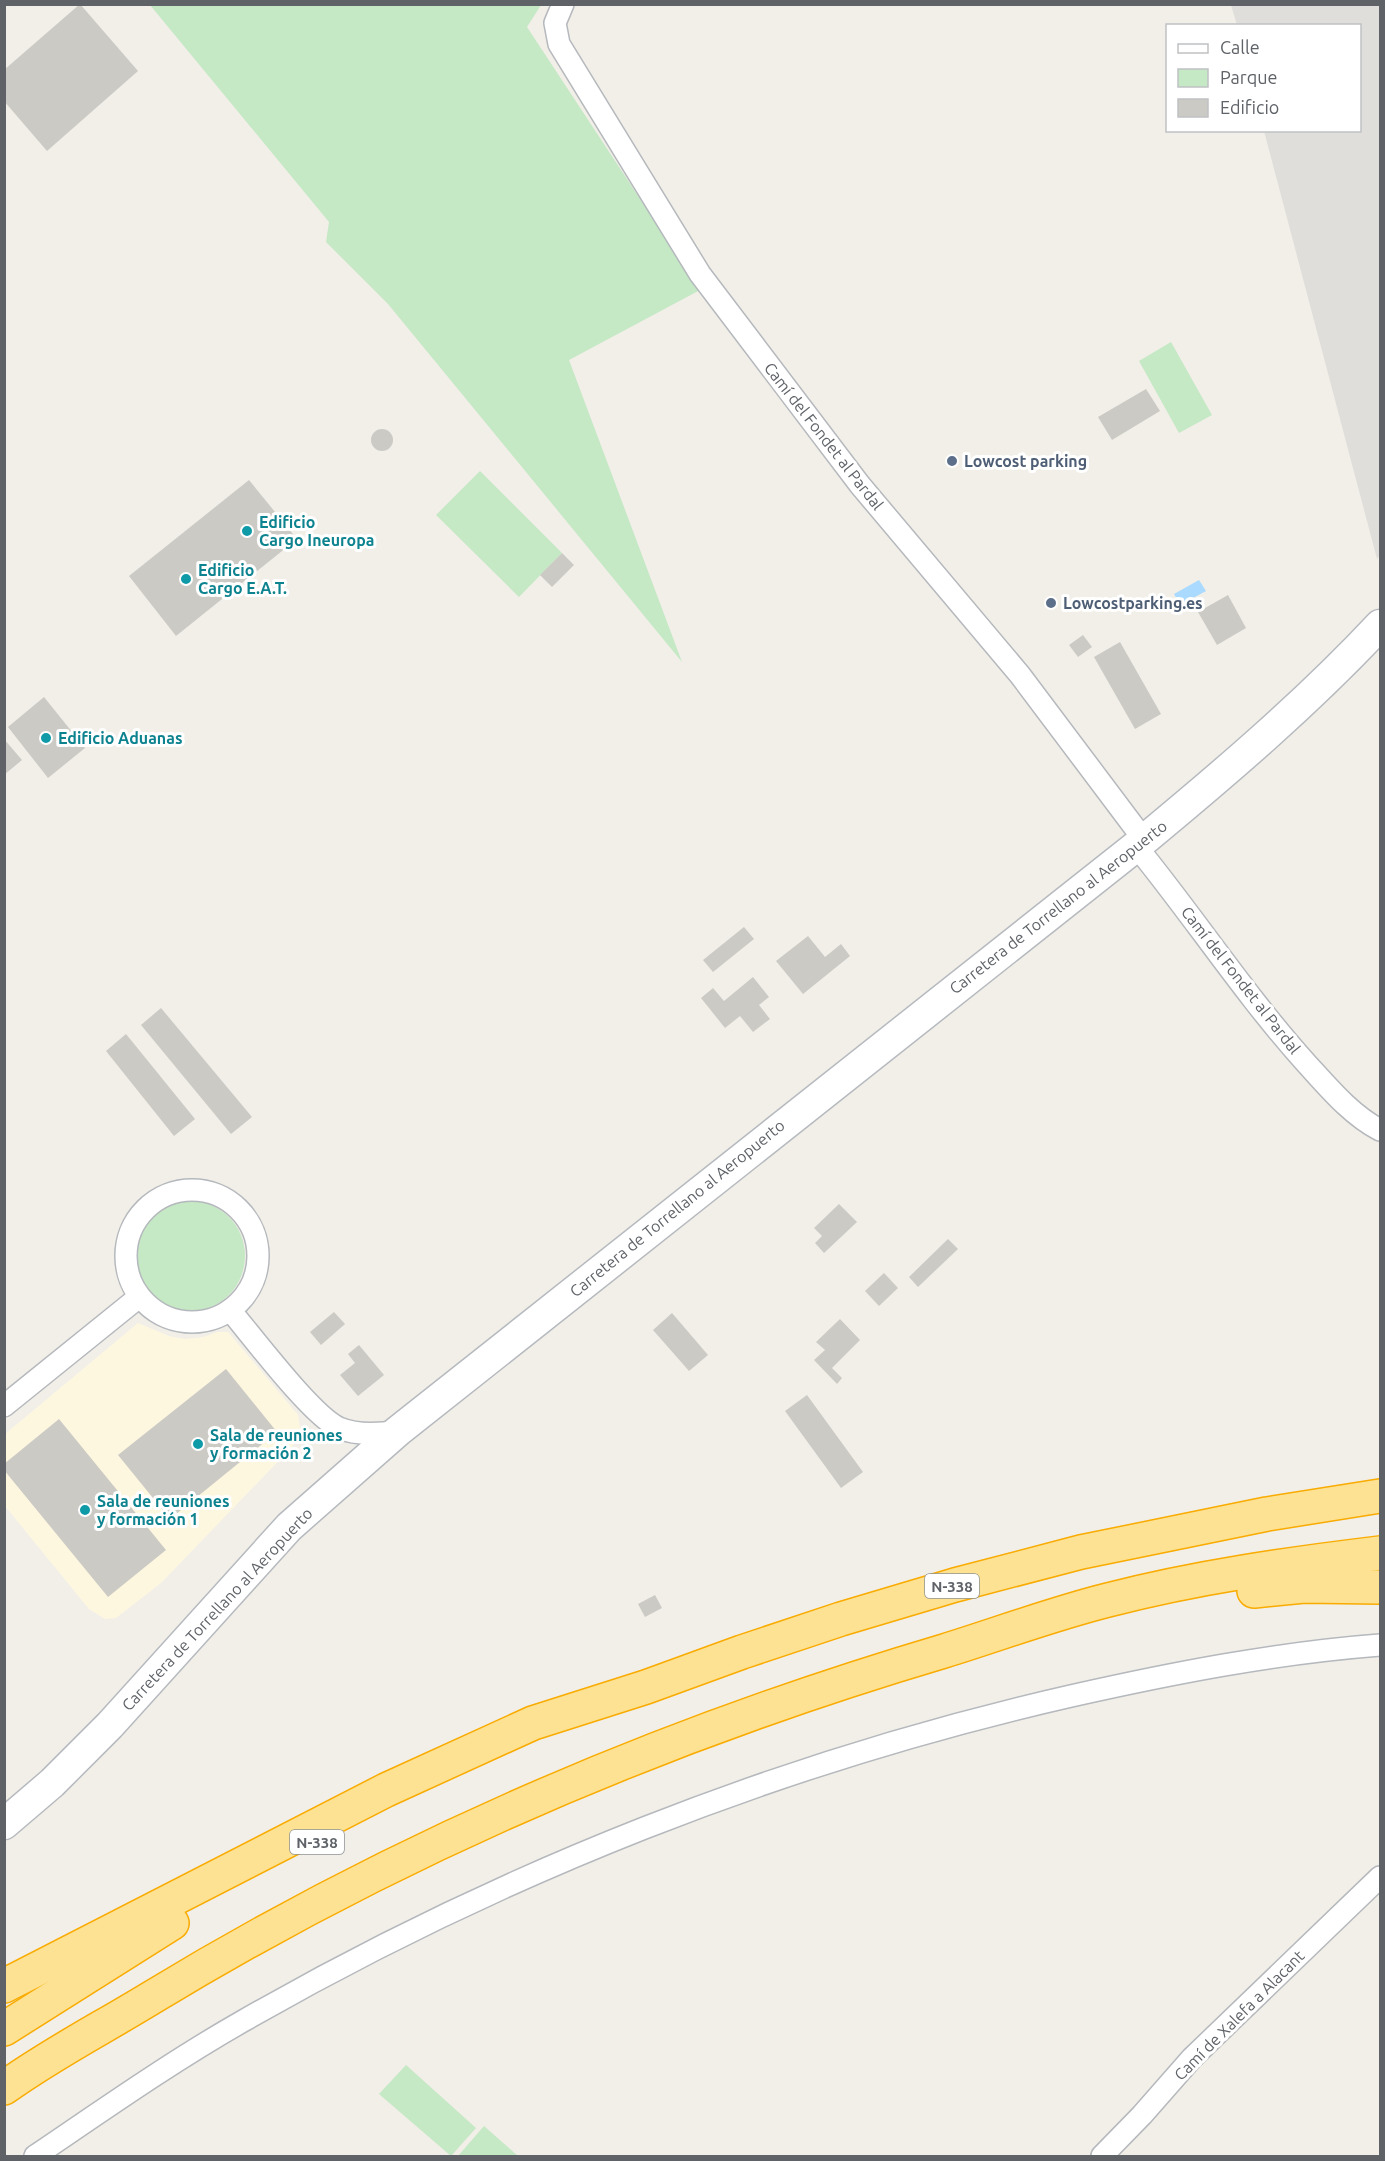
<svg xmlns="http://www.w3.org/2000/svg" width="1385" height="2161" font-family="Ubuntu,sans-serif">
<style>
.commercial{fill:#fef7e0}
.industrial{fill:#e0deda}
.green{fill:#c5e8c5}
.water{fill:#aadaff}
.building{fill:#cccac5}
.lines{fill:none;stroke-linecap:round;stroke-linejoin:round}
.street-casing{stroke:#b5b8bc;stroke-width:24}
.secondary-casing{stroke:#b6babf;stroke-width:33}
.highway-casing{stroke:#f9ab00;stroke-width:36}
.street{stroke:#fff;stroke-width:21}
.secondary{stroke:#fff;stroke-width:30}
.highway{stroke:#fde293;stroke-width:33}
.service-dot{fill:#5c6f8a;stroke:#fff;stroke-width:2}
.culture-dot{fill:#0f9aa8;stroke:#fff;stroke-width:2}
.labels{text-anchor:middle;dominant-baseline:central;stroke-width:6;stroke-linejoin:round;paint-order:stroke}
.shield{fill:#fff;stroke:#8f9295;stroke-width:1.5}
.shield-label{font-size:15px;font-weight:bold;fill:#5f6368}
.street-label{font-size:16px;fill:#5f6368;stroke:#fff}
.service-label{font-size:16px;font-weight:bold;fill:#4e5e75;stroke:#fff;text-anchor:start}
.culture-label{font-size:16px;font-weight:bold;fill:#0d838f;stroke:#fff;text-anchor:start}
</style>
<rect width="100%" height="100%" fill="#f1efe8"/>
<!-- commercial -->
<path class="commercial" d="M 138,1323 L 169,1336 L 185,1339 L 204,1337 L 217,1332 L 228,1332 L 298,1415 L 301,1433 L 291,1448 L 161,1583 L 116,1618 L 105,1619 L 89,1609 L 5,1506 L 4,1435 Z"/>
<!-- industrial -->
<path class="industrial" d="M 1231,5 L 1380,5 L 1380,555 L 1377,559 L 1264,131 L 1360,130 L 1360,26 L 1237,25 Z"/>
<!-- green -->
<g class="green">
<path d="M 150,5 L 541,5 L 527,27 L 700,290 L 569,360 L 682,662 L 388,304 L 326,242 L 329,222 Z"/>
<path d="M 1171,342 L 1212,415 L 1179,433 L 1139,361 Z"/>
<path d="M 480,471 L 562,553 L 519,597 L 436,515 Z"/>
<circle cx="190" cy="1256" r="55"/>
<path d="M 406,2065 L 476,2128 L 451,2156 L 379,2094 Z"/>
<path d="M 484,2126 L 518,2156 L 458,2156 Z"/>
</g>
<!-- water -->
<path class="water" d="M 1199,580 L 1206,591 L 1180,605 L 1174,594 Z"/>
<!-- building -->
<g class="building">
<path d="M 80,4 L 138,71 L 47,151 L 4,101 L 4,70 Z"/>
<path d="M 1146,389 L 1160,411 L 1112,440 L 1098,417 Z"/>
<circle cx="382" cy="440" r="11"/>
<path d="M 249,480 L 297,539 L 176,636 L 129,576 Z"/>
<path d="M 562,553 L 574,565 L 552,587 L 540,575 Z"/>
<path d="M 1228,595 L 1246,628 L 1217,645 L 1198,612 Z"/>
<path d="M 1083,635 L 1092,647 L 1078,657 L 1069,645 Z"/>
<path d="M 1120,642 L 1161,714 L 1135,729 L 1094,657 Z"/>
<path d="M 44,697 L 85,748 L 48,778 L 8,727 Z"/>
<path d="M 4,739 L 22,760 L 4,775 Z"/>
<path d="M 744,927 L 754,939 L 713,972 L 703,960 Z"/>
<path d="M 808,936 L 825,957 L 841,944 L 850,956 L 803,994 L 776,961 Z"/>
<path d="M 753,977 L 769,997 L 759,1005 L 770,1019 L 753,1032 L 740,1016 L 725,1028 L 701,998 L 713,988 L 724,1001 Z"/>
<path d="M 161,1008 L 252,1117 L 231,1134 L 141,1025 Z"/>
<path d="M 126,1034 L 195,1119 L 174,1136 L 106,1051 Z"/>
<path d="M 839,1204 L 857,1222 L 824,1253 L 815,1243 L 822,1236 L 814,1228 Z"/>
<path d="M 948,1239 L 958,1249 L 918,1287 L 909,1277 Z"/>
<path d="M 884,1273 L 898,1288 L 879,1306 L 865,1291 Z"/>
<path d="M 334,1312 L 345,1324 L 321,1345 L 310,1332 Z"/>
<path d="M 672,1313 L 708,1355 L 689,1371 L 653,1330 Z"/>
<path d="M 840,1319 L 860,1340 L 832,1368 L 842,1378 L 837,1384 L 814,1360 L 825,1350 L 816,1342 Z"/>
<path d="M 359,1345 L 384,1375 L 358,1396 L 340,1375 L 355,1363 L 348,1354 Z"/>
<path d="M 226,1369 L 277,1432 L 170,1519 L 118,1455 Z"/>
<path d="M 807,1395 L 863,1472 L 841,1488 L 785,1411 Z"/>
<path d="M 59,1419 L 166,1550 L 108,1597 L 4,1470 L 4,1464 Z"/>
<path d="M 655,1595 L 662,1608 L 645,1617 L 638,1604 Z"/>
</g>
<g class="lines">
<!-- street casing -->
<g class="street-casing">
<g id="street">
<path d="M 563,4 L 555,23 L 559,44 L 700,274 L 860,485 L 1020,675 L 1144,840"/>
<path d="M 1136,846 C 1194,917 1244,994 1306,1063 C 1328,1087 1351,1115 1380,1130"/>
<circle cx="192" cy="1256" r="66"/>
<path d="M 230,1310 C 252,1336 312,1416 339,1428 C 356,1435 380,1434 398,1431"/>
<path d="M 4,1406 L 139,1297"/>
<path d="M 35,2156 C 103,2110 171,2062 243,2021 C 501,1873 781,1762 1071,1696 C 1173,1673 1276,1653 1380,1645"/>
<path d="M 1102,2156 L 1142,2115 L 1192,2058 L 1380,1877"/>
</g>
</g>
<!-- secondary casing -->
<g class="secondary-casing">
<path id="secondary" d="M 4,1824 L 52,1783 L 110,1725 L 289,1527 L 398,1431 L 1144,840 C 1226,772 1307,703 1380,625"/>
</g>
<!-- highway casing -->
<g class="highway-casing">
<g id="highway">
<path d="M 1254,1591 L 1304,1586 L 1380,1587"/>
<path d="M 4,1986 L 386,1790 L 533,1723 L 646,1687 L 742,1652 L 841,1619 L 955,1585 L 1081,1552 L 1267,1514 L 1380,1496"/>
<path d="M 4,2029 L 172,1923"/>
<path d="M 4,2088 C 51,2054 102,2028 151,1998 C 401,1846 664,1734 944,1651 C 999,1634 1052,1614 1108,1600 C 1197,1577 1289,1564 1380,1553"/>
</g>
</g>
<!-- street -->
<use href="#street" class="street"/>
<!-- secondary -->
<use href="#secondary" class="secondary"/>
<!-- highway -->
<use href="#highway" class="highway"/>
</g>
<!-- markers -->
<g class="service-dot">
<circle cx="952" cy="461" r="6"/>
<circle cx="1051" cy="603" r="6"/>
</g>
<g class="culture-dot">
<circle cx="247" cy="531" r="6"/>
<circle cx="186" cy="579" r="6"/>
<circle cx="46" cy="738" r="6"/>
<circle cx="198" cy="1444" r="6"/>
<circle cx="85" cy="1510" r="6"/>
</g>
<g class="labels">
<!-- shield labels -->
<g class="shield">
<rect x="925" y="1574" width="54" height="24" rx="4.5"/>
<rect x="290" y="1830" width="54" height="24" rx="4.5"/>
</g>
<g class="shield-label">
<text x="952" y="1586">N-338</text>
<text x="317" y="1842">N-338</text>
</g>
<!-- street labels -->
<g class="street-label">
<text transform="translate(824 436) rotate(52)">Camí del Fondet al Pardal</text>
<text transform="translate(1058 907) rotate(-38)">Carretera de Torrellano al Aeropuerto</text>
<text transform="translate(1241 980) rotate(52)">Camí del Fondet al Pardal</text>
<text transform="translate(677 1208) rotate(-39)">Carretera de Torrellano al Aeropuerto</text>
<text transform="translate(217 1609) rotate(-47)">Carretera de Torrellano al Aeropuerto</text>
<text transform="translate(1239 2015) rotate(-45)">Camí de Xalefa a Alacant</text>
</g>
<!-- service labels -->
<g class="service-label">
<text x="964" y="461">Lowcost parking</text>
<text x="1063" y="603">Lowcostparking.es</text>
</g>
<!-- culture labels -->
<g class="culture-label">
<text x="259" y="522">Edificio<tspan x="259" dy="18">Cargo Ineuropa</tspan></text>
<text x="198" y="570">Edificio<tspan x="198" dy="18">Cargo E.A.T.</tspan></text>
<text x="58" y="738">Edificio Aduanas</text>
<text x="210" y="1435">Sala de reuniones<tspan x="210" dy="18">y formación 2</tspan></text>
<text x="97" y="1501">Sala de reuniones<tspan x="97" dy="18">y formación 1</tspan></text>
</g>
</g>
<!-- border -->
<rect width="1385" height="2161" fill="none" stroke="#5f6368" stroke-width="12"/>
<!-- legend -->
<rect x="1166" y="24" width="195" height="108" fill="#ffffff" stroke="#bfc1c3" stroke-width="1.5"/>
<rect x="1178" y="44" width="30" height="9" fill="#ffffff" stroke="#bfc1c3" stroke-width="1.5"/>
<text x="1220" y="54" font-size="18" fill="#5f6368">Calle</text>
<rect x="1178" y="69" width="30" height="18" fill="#c5e8c5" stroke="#bfc1c3" stroke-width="1.5"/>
<text x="1220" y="84" font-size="18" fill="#5f6368">Parque</text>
<rect x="1178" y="99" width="30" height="18" fill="#cccac5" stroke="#bfc1c3" stroke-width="1.5"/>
<text x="1220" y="114" font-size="18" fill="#5f6368">Edificio</text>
</svg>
